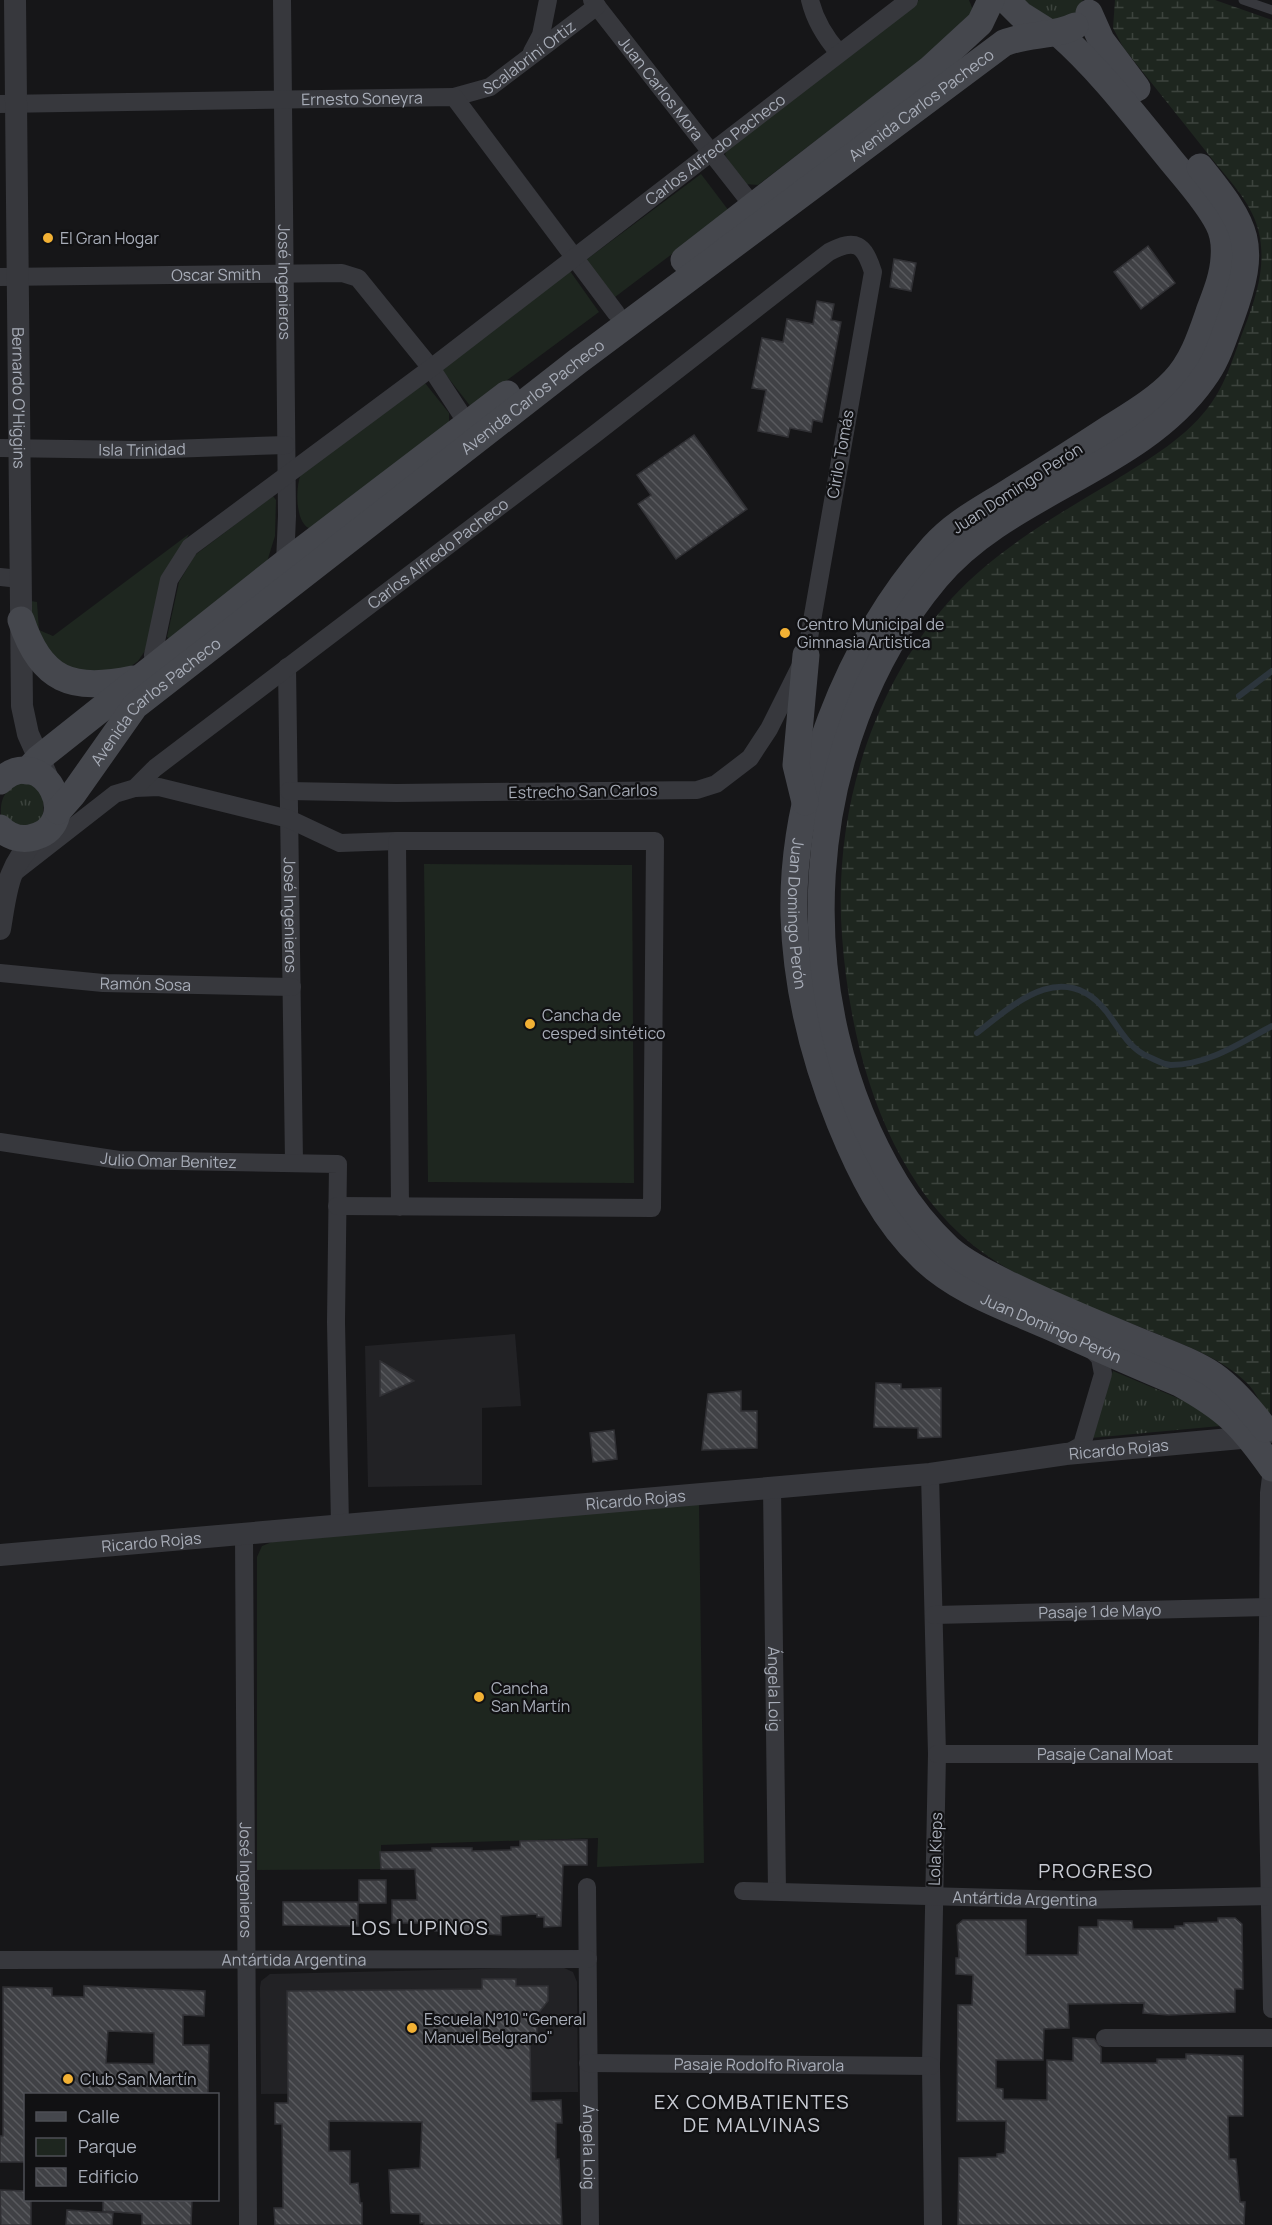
<svg xmlns="http://www.w3.org/2000/svg" width="1272" height="2225" font-family="Manrope,sans-serif">
<style>
.built{fill:#222225}
.grass{fill:url(#grass-tufts)}
.wetland{fill:url(#wetland-marsh)}
.green{fill:#1e261f}
.lines{fill:none;stroke-linecap:round;stroke-linejoin:round}
.stream{stroke:#2c353c;stroke-width:6}
.building{fill:url(#building-back-hatch);stroke:#303034;stroke-width:1.5;fill-rule:evenodd}
.service{stroke:#37383d;stroke-width:9}
.minor{stroke:#37383d;stroke-width:18}
.tertiary{stroke:#37383d;stroke-width:22}
.secondary{stroke:#45474d;stroke-width:27}
.poi-dot{fill:#f2b134;stroke:#111113;stroke-width:2}
.labels{text-anchor:middle;dominant-baseline:central;stroke-width:4.5;stroke-linejoin:round;paint-order:stroke}
.street-label{font-size:16px;fill:#a8adb8;stroke:#111113}
.poi-label{font-size:16px;fill:#a8adb8;stroke:#111113;text-anchor:start}
.quarter-label{font-size:20px;letter-spacing:1.5px;fill:#c9ccd4;stroke:#111113}
</style>
<defs>
<pattern id="grass-tufts" width="24" height="20" patternUnits="userSpaceOnUse" patternTransform="scale(1.5)"><rect width="24" height="20" fill="#1e261f"/><path d="M3 7l-1-3M5 7V3M7 7l1-3M15 17l-1-3M17 17v-4M19 17l1-3" fill="none" stroke="#3c433d"/></pattern>
<pattern id="wetland-marsh" width="20" height="14" patternUnits="userSpaceOnUse" patternTransform="scale(1.5)"><rect width="20" height="14" fill="#1e261f"/><path d="M1 5h8M5 5V1M11 12h8M15 12V8" fill="none" stroke="#3c433d"/></pattern>
<pattern id="building-back-hatch" width="6" height="6" patternUnits="userSpaceOnUse" patternTransform="scale(1.5)"><rect width="6" height="6" fill="#404145"/><path d="M-1 5l2 2M0 0l6 6M5-1l2 2" fill="none" stroke="#595a5e"/></pattern>
</defs>
<rect width="100%" height="100%" fill="#161618"/>
<!-- built -->
<g class="built">
<path d="M 515,1334 L 521,1406 L 482,1408 L 482,1485 L 368,1487 L 365,1346 Z"/>
<path d="M 562,1967 L 573,1972 L 577,1982 L 578,2092 L 261,2094 L 260,1987 L 261,1981 L 270,1974 Z"/>
</g>
<!-- grass -->
<g class="grass">
<path d="M 1023,0 L 1083,0 L 1073,19 L 1051,20 Z"/>
<path d="M 24,780 L 44,791 L 43,820 L 21,830 L 1,816 C 0,794 7,790 24,780 Z"/>
<path d="M 1113,1371 L 1199,1407 L 1220,1426 L 1091,1438 Z"/>
</g>
<!-- wetland -->
<path class="wetland" d="M 1115,0 L 1215,0 L 1272,20 L 1270,1435 C 1265,1417 1262,1400 1249,1385 C 1226,1361 1192,1348 1162,1336 C 1100,1310 1028,1288 974,1246 C 884,1174 850,1046 842,936 C 833,815 870,689 952,598 C 997,549 1057,515 1114,481 C 1149,459 1188,437 1212,402 C 1228,379 1235,351 1245,326 C 1257,295 1267,263 1258,229 C 1251,201 1226,177 1208,154 C 1180,118 1151,83 1123,47 L 1113,28 Z"/>
<!-- green -->
<g class="green">
<path d="M 919,0 L 969,0 L 973,10 L 970,22 L 758,185 L 744,184 L 725,155 L 727,149 Z"/>
<path d="M 701,174 L 729,211 L 615,297 L 586,260 Z"/>
<path d="M 570,271 L 599,312 L 471,407 L 442,370 Z"/>
<path d="M 425,383 L 449,413 L 449,425 L 311,529 C 295,525 295,487 301,474 Z"/>
<path d="M 273,496 L 276,500 L 275,536 L 266,565 L 170,639 L 167,637 L 179,582 L 195,555 Z"/>
<path d="M 189,534 L 166,573 L 147,648 L 138,661 L 122,673 L 62,669 L 31,633 L 31,601 L 37,602 L 39,630 L 53,636 Z"/>
<path d="M 424,864 L 632,865 L 634,1183 L 428,1182 Z"/>
<path d="M 699,1503 L 704,1863 L 597,1867 L 598,1838 L 381,1845 L 381,1869 L 257,1870 L 257,1557 L 262,1546 L 272,1542 Z"/>
</g>
<g class="lines">
<!-- stream -->
<g class="stream">
<path d="M 1239,696 L 1272,671"/>
<path d="M 977,1033 C 1016,1002 1064,959 1106,1011 C 1119,1028 1129,1049 1149,1057 C 1156,1060 1164,1065 1171,1065 C 1208,1065 1240,1043 1272,1026"/>
</g>
</g>
<!-- building -->
<g class="building">
<path d="M 1148,246 L 1175,283 L 1141,309 L 1114,272 Z"/>
<path d="M 894,259 L 916,263 L 911,291 L 890,287 Z"/>
<path d="M 817,301 L 834,304 L 831,320 L 841,322 L 822,422 L 813,420 L 811,432 L 790,428 L 788,437 L 758,431 L 766,390 L 752,388 L 762,338 L 783,342 L 787,319 L 813,324 Z"/>
<path d="M 694,435 L 747,509 L 676,559 L 638,504 L 651,495 L 637,475 Z"/>
<path d="M 380,1361 L 414,1381 L 380,1396 Z"/>
<path d="M 876,1383 L 901,1384 L 901,1389 L 941,1388 L 941,1437 L 918,1438 L 918,1428 L 874,1427 Z"/>
<path d="M 741,1391 L 741,1411 L 757,1411 L 757,1448 L 702,1450 L 708,1394 Z"/>
<path d="M 614,1430 L 617,1459 L 593,1462 L 590,1433 Z"/>
<path d="M 587,1840 L 587,1865 L 563,1865 L 561,1926 L 544,1927 L 544,1917 L 537,1917 L 537,1914 L 501,1916 L 501,1935 L 435,1931 L 435,1923 L 392,1923 L 392,1900 L 417,1900 L 415,1869 L 381,1869 L 380,1852 L 432,1851 L 432,1848 L 472,1848 L 472,1851 L 511,1850 L 511,1847 L 520,1847 L 520,1841 Z"/>
<rect x="359" y="1880" width="27" height="23"/>
<path d="M 283,1902 L 358,1902 L 358,1926 L 283,1925 Z"/>
<path d="M 1218,1918 L 1235,1918 L 1242,1924 L 1243,1989 L 1235,1989 L 1235,2012 L 1169,2015 L 1143,2013 L 1144,2003 L 1068,2004 L 1069,2028 L 1044,2029 L 1043,2060 L 996,2060 L 996,2088 L 1003,2089 L 1003,2099 L 1047,2100 L 1047,2060 L 1073,2061 L 1073,2038 L 1094,2039 L 1101,2048 L 1101,2063 L 1157,2063 L 1157,2059 L 1186,2059 L 1186,2054 L 1243,2056 L 1243,2116 L 1228,2116 L 1229,2159 L 1236,2159 L 1240,2202 L 1245,2202 L 1244,2225 L 958,2225 L 959,2158 L 997,2157 L 997,2154 L 1005,2153 L 1006,2121 L 957,2121 L 958,2005 L 972,2005 L 973,1975 L 956,1974 L 956,1958 L 959,1958 L 957,1925 L 963,1920 L 1026,1920 L 1026,1955 L 1078,1955 L 1079,1927 L 1098,1927 L 1098,1920 L 1132,1921 L 1133,1929 L 1175,1929 L 1175,1926 L 1184,1926 L 1184,1923 L 1218,1922 Z"/>
<path d="M 482,1979 L 516,1979 L 516,1986 L 548,1986 L 548,2001 L 537,2015 L 537,2037 L 530,2037 L 531,2101 L 561,2100 L 562,2123 L 556,2123 L 556,2159 L 559,2159 L 562,2225 L 424,2225 L 424,2223 L 420,2223 L 420,2214 L 391,2213 L 389,2170 L 420,2168 L 422,2122 L 329,2121 L 329,2151 L 350,2151 L 350,2184 L 358,2183 L 360,2203 L 362,2203 L 362,2225 L 275,2225 L 274,2208 L 283,2208 L 282,2124 L 275,2124 L 275,2103 L 288,2103 L 287,1991 L 482,1989 Z"/>
<path d="M 84,1986 L 205,1991 L 204,2016 L 183,2015 L 183,2045 L 209,2045 L 208,2094 L 26,2094 L 26,2162 L 0,2162 L 0,2136 L 3,2136 L 3,1987 L 52,1988 L 52,1996 L 84,1997 ZM 108,2031 L 154,2033 L 154,2064 L 106,2063 Z"/>
<path d="M 0,2190 L 26,2191 L 26,2199 L 31,2199 L 31,2225 L 1,2225 Z"/>
<path d="M 103,2199 L 192,2199 L 191,2225 L 142,2225 L 142,2214 L 103,2211 Z"/>
<path d="M 67,2210 L 113,2213 L 112,2225 L 66,2225 Z"/>
</g>
<g class="lines">
<!-- service -->
<path class="service" d="M 1243,0 L 1272,10"/>
<!-- minor -->
<g class="minor">
<path id="s1" d="M 282,0 L 287,516 L 285,563"/>
<path id="s2" d="M 592,0 L 753,206"/>
<path d="M 810,0 C 815,21 825,37 839,53"/>
<path d="M 532,52 L 541,35 L 548,0"/>
<path id="s3" d="M 454,97 L 490,87 L 597,6"/>
<path id="s4" d="M 0,104 L 454,97 L 616,313"/>
<path id="s5" d="M 0,277 L 342,273 L 358,278 L 431,368 L 467,423"/>
<path id="s6" d="M 0,448 L 140,450 L 286,445"/>
<path d="M 0,577 L 20,579"/>
<path id="s7" d="M 161,660 L 153,655 L 169,580 L 190,547 L 431,368 L 909,0"/>
<path id="s8" d="M 287,667 L 294,1162"/>
<path d="M 135,788 L 159,787 L 289,819 L 340,843 L 397,841"/>
<path id="s9" d="M 15,872 L 115,794 L 135,788 L 155,768 L 595,434 L 829,252 C 856,238 864,244 873,272 L 806,655 L 769,729 L 750,758 L 716,784 L 697,790 L 396,793 L 289,791"/>
<path id="s10" d="M 0,973 L 103,983 L 292,987"/>
<path id="s11" d="M 0,1142 L 119,1160 L 338,1164 L 336,1322 L 340,1526"/>
<path d="M 337,1206 L 652,1208 L 655,841 L 397,841 L 400,1207"/>
<path d="M 1066,1454 L 1082,1445 L 1103,1374 L 1100,1358 L 1089,1347"/>
<path d="M 1272,1469 L 1269,1493 L 1267,1754 L 1272,2009"/>
<path d="M 930,1474 L 937,1754 L 931,2066 L 933,2225"/>
<path id="s12" d="M 772,1487 L 777,1891"/>
<path id="s13" d="M 244,1535 L 248,2225"/>
<path id="s14" d="M 934,1615 L 1268,1607"/>
<path id="s15" d="M 937,1754 L 1272,1754"/>
<path id="s16" d="M 587,1887 L 590,2225"/>
<path id="s17" d="M 743,1891 L 1075,1900 L 1272,1896"/>
<path id="s18" d="M 0,1960 L 588,1959"/>
<path d="M 1105,2038 L 1272,2038"/>
<path id="s19" d="M 588,2063 L 931,2066"/>
</g>
<!-- tertiary -->
<g class="tertiary">
<path id="s20" d="M 15,0 L 22,706 L 28,734 L 46,774"/>
<path d="M 0,929 C 7,887 7,869 37,836"/>
<path id="s21" d="M 0,1555 L 930,1474 L 1066,1454 L 1263,1436"/>
</g>
<!-- secondary -->
<g class="secondary">
<path d="M 1006,0 L 1021,15 L 1048,32"/>
<path d="M 1089,13 L 1101,40 L 1137,88"/>
<path id="s22" d="M 1058,33 C 1101,71 1134,115 1170,159 C 1187,180 1206,200 1218,223 C 1224,234 1225,246 1224,258 C 1223,276 1216,293 1210,309 C 1201,335 1193,361 1174,381 C 1156,400 1132,414 1110,428 C 1078,449 1045,470 1012,490 C 984,508 955,522 933,547 C 849,642 791,788 794,915 C 796,987 813,1056 840,1123 C 860,1172 884,1221 923,1258 C 957,1291 1005,1307 1048,1326 C 1091,1345 1135,1365 1179,1383 C 1226,1409 1241,1424 1272,1468"/>
<path d="M 1200,167 C 1248,227 1258,244 1231,318 C 1223,339 1217,361 1203,379 C 1140,469 1006,493 936,578 C 798,743 784,1001 896,1184 C 910,1207 929,1230 949,1249 C 965,1263 986,1273 1006,1283 C 1049,1304 1092,1322 1136,1340 C 1162,1351 1190,1360 1213,1375 C 1234,1390 1250,1409 1265,1429"/>
<path d="M 684,260 L 930,69 L 980,23 L 991,0"/>
<path d="M 21,620 C 41,681 72,692 133,679"/>
<path d="M 27,771 L 38,759 L 285,563 L 507,394"/>
<path d="M 0,781 C 44,740 87,827 30,838 C 19,840 8,836 0,828"/>
<path d="M 805,802 L 796,765 L 806,655"/>
<path id="s23" d="M 58,811 L 73,794 L 135,706 L 578,361 L 1004,43 C 1028,33 1054,37 1075,26"/>
</g>
</g>
<!-- markers -->
<g class="poi-dot">
<circle cx="48" cy="238" r="6"/>
<circle cx="785" cy="633" r="6"/>
<circle cx="530" cy="1024" r="6"/>
<circle cx="479" cy="1697" r="6"/>
<circle cx="412" cy="2028" r="6"/>
<circle cx="68" cy="2079" r="6"/>
</g>
<g class="labels">
<!-- street labels -->
<g class="street-label">
<text stroke="none"><textPath href="#s3" startOffset="86">Scalabrini Ortiz</textPath></text>
<text stroke="none"><textPath href="#s2" startOffset="112">Juan Carlos Mora</textPath></text>
<text stroke="none"><textPath href="#s4" startOffset="362">Ernesto Soneyra</textPath></text>
<text stroke="none"><textPath href="#s23" startOffset="1120">Avenida Carlos Pacheco</textPath></text>
<text stroke="none"><textPath href="#s7" startOffset="784">Carlos Alfredo Pacheco</textPath></text>
<text stroke="none"><textPath href="#s5" startOffset="216">Oscar Smith</textPath></text>
<text stroke="none"><textPath href="#s1" startOffset="282">José Ingenieros</textPath></text>
<text stroke="none"><textPath href="#s23" startOffset="634">Avenida Carlos Pacheco</textPath></text>
<text stroke="none"><textPath href="#s20" startOffset="398">Bernardo O'Higgins</textPath></text>
<text stroke="none"><textPath href="#s6" startOffset="142">Isla Trinidad</textPath></text>
<text transform="translate(840 454) rotate(-80)">Cirilo Tomás</text>
<text transform="translate(1017 488) rotate(-33)">Juan Domingo Perón</text>
<text stroke="none"><textPath href="#s9" startOffset="531">Carlos Alfredo Pacheco</textPath></text>
<text stroke="none"><textPath href="#s23" startOffset="148">Avenida Carlos Pacheco</textPath></text>
<text transform="translate(583 791) rotate(-1)">Estrecho San Carlos</text>
<text stroke="none"><textPath href="#s22" startOffset="1113">Juan Domingo Perón</textPath></text>
<text stroke="none"><textPath href="#s8" startOffset="248">José Ingenieros</textPath></text>
<text stroke="none"><textPath href="#s10" startOffset="146">Ramón Sosa</textPath></text>
<text stroke="none"><textPath href="#s11" startOffset="170">Julio Omar Benitez</textPath></text>
<text stroke="none"><textPath href="#s22" startOffset="1635">Juan Domingo Perón</textPath></text>
<text stroke="none"><textPath href="#s21" startOffset="1124">Ricardo Rojas</textPath></text>
<text stroke="none"><textPath href="#s21" startOffset="638">Ricardo Rojas</textPath></text>
<text stroke="none"><textPath href="#s21" startOffset="152">Ricardo Rojas</textPath></text>
<text stroke="none"><textPath href="#s14" startOffset="166">Pasaje 1 de Mayo</textPath></text>
<text stroke="none"><textPath href="#s12" startOffset="202">Ángela Loig</textPath></text>
<text stroke="none"><textPath href="#s15" startOffset="168">Pasaje Canal Moat</textPath></text>
<text transform="translate(935 1849) rotate(-88)">Lola Kieps</text>
<text stroke="none"><textPath href="#s13" startOffset="345">José Ingenieros</textPath></text>
<text stroke="none"><textPath href="#s17" startOffset="282">Antártida Argentina</textPath></text>
<text stroke="none"><textPath href="#s18" startOffset="294">Antártida Argentina</textPath></text>
<text stroke="none"><textPath href="#s19" startOffset="171">Pasaje Rodolfo Rivarola</textPath></text>
<text stroke="none"><textPath href="#s16" startOffset="260">Ángela Loig</textPath></text>
</g>
<!-- poi labels -->
<g class="poi-label">
<text x="60" y="238">El Gran Hogar</text>
<text x="797" y="624">Centro Municipal de<tspan x="797" dy="18">Gimnasia Artistica</tspan></text>
<text x="542" y="1015">Cancha de<tspan x="542" dy="18">cesped sintético</tspan></text>
<text x="491" y="1688">Cancha<tspan x="491" dy="18">San Martín</tspan></text>
<text x="424" y="2019">Escuela N°10 "General<tspan x="424" dy="18">Manuel Belgrano"</tspan></text>
<text x="80" y="2079">Club San Martín</text>
</g>
<!-- quarter labels -->
<g class="quarter-label">
<text x="1096" y="1870">PROGRESO</text>
<text x="420" y="1927">LOS LUPINOS</text>
<text x="752" y="2101">EX COMBATIENTES<tspan x="752" dy="23">DE MALVINAS</tspan></text>
</g>
</g>
<!-- legend -->
<rect x="24" y="2093" width="195" height="108" fill="#111113" stroke="#4d4f55" stroke-width="1.5"/>
<rect x="36" y="2112" width="30" height="9" fill="#45474d" stroke="#4d4f55" stroke-width="1.5"/>
<text x="78" y="2123" font-size="18" fill="#a8adb8">Calle</text>
<rect x="36" y="2138" width="30" height="18" fill="#1e261f" stroke="#4d4f55" stroke-width="1.5"/>
<text x="78" y="2153" font-size="18" fill="#a8adb8">Parque</text>
<rect x="36" y="2168" width="30" height="18" fill="url(#building-back-hatch)" stroke="#4d4f55" stroke-width="1.5"/>
<text x="78" y="2183" font-size="18" fill="#a8adb8">Edificio</text>
</svg>
